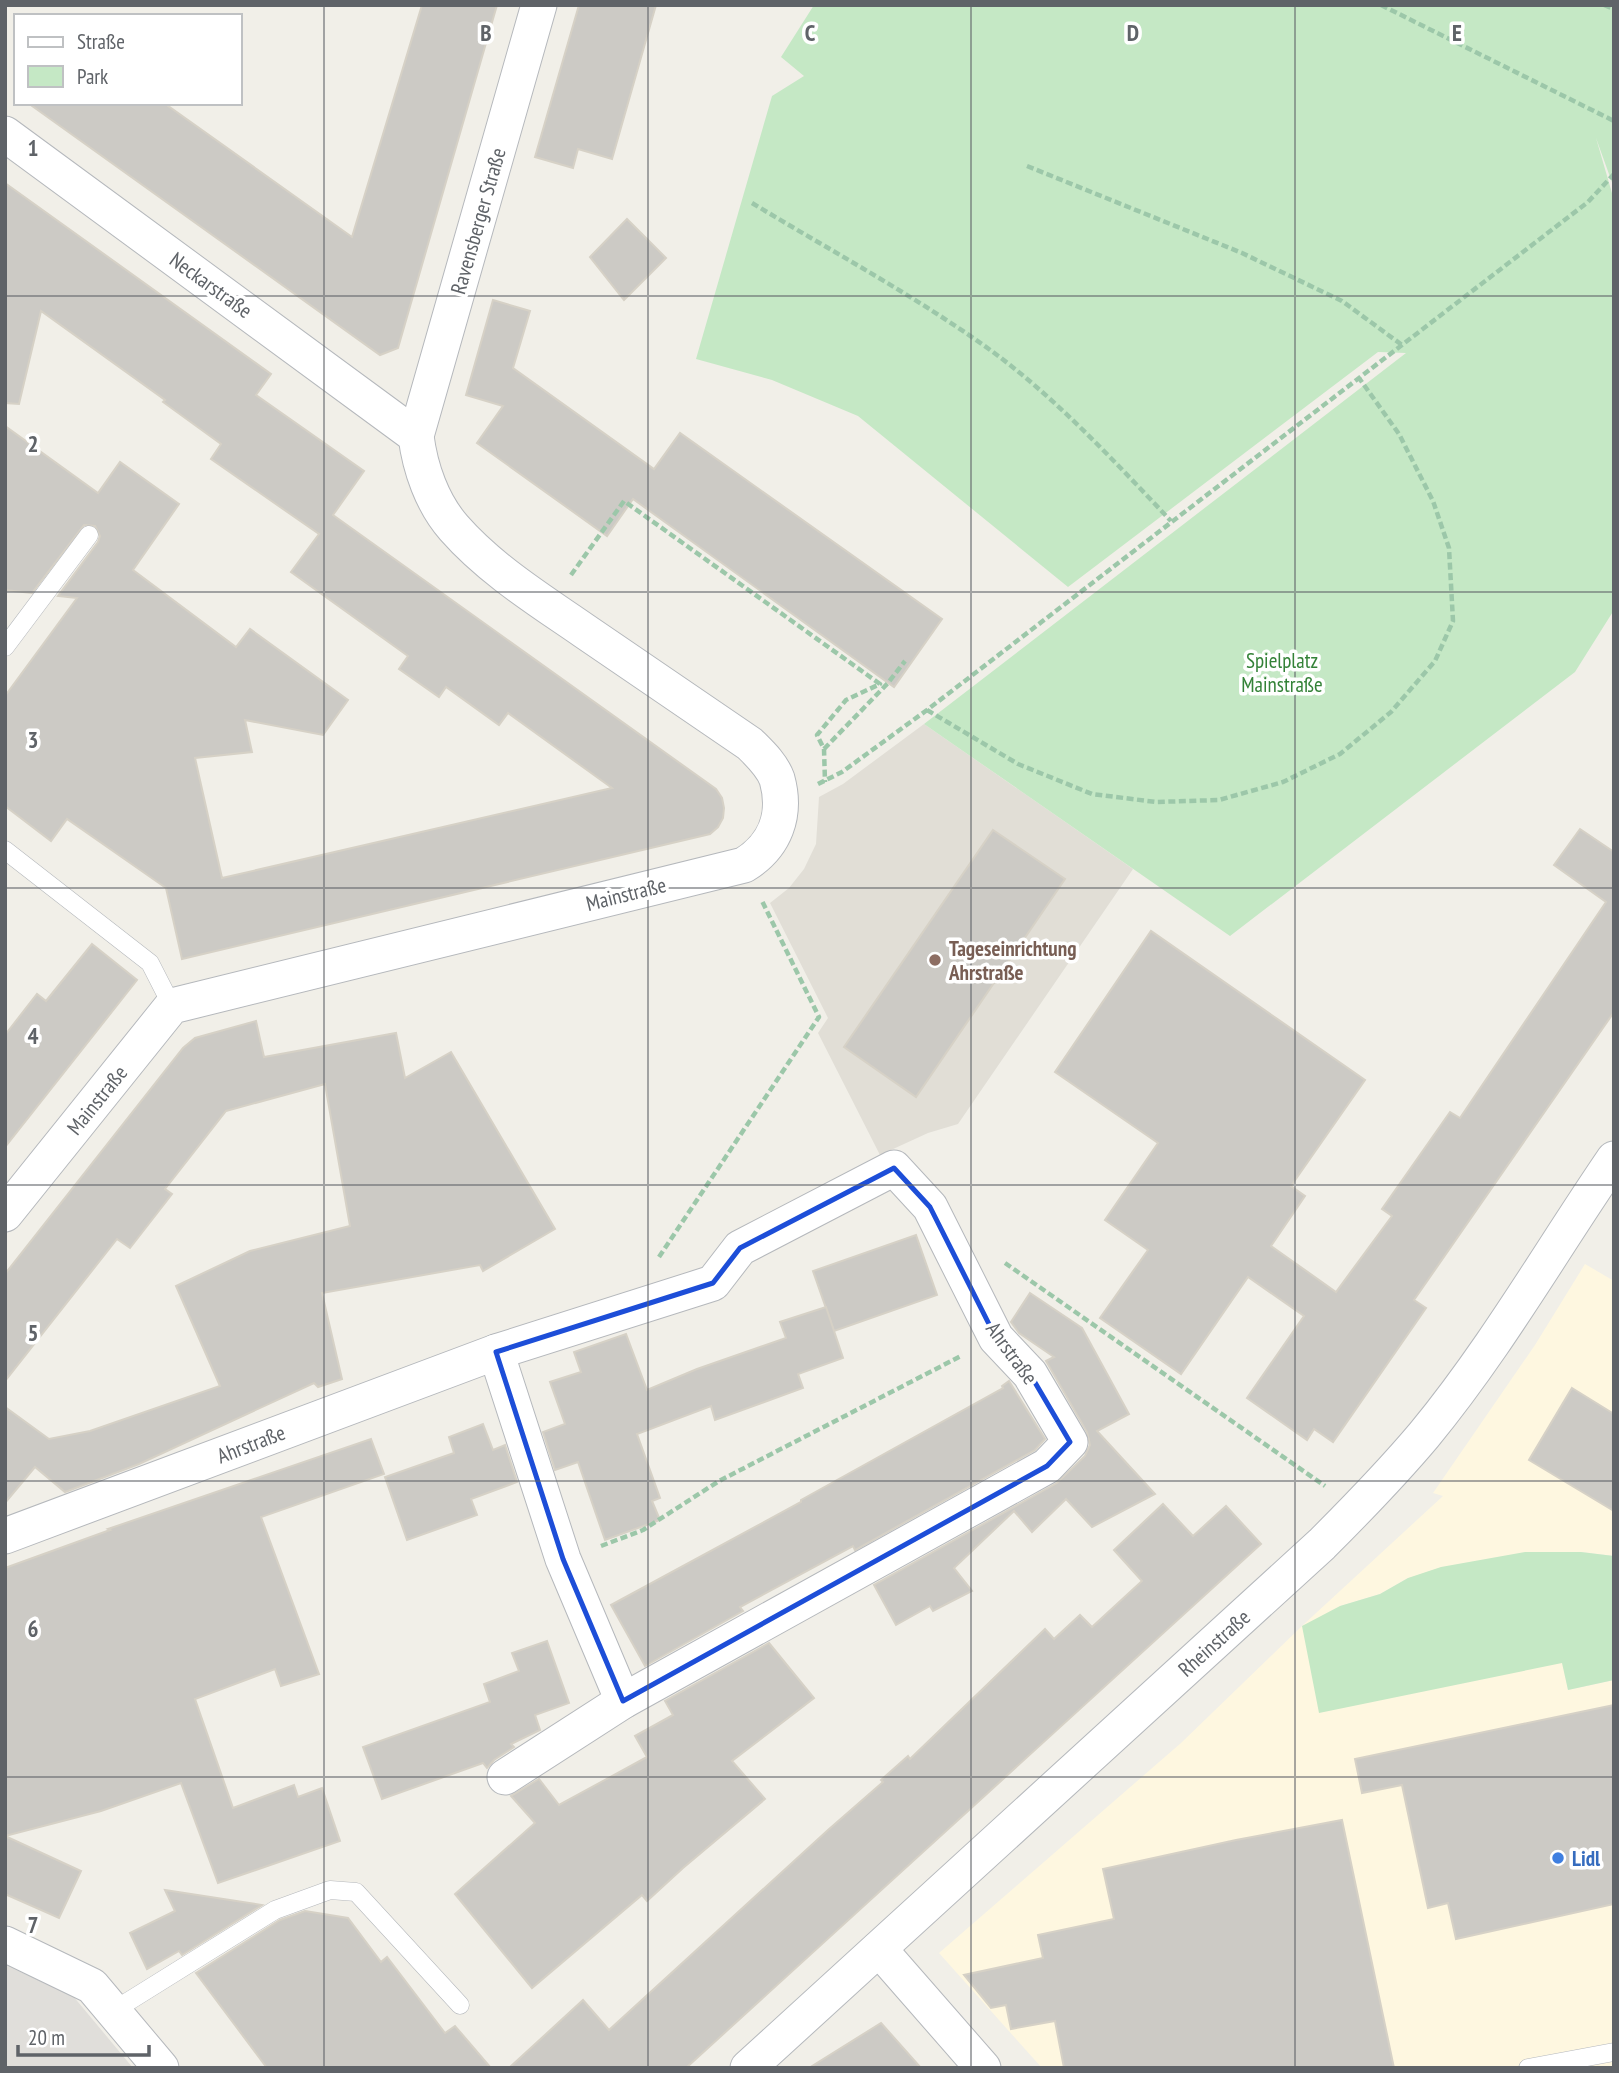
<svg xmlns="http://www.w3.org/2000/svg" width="1619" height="2073" font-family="'PT Sans Narrow',sans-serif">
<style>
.commercial{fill:#fef7e0}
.industrial{fill:#e0deda}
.education{fill:#e1ded6}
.green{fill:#c5e8c5}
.building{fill:#cccac5;stroke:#d6d1c6;stroke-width:2}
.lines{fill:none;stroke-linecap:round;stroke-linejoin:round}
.lane-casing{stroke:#b5b8bc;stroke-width:19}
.street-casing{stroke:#b5b8bc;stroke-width:37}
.path{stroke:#9cc7a9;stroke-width:4.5;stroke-dasharray:7 3.5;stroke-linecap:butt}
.lane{stroke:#fff;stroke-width:18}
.street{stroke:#fff;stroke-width:35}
.marked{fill:none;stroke:#1d4ed8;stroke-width:5;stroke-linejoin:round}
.grid{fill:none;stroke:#5f6368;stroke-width:2;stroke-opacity:0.55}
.education-dot{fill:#8d6e63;stroke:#fff;stroke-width:2.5}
.shop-dot{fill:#3f7fe0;stroke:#fff;stroke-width:2.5}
.labels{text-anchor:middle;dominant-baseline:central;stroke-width:7;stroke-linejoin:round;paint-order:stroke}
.street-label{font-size:21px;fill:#5f6368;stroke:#fff}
.park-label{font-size:21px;fill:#348238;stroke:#fff}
.education-label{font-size:21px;font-weight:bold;fill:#785e54;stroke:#fff;text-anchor:start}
.shop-label{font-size:21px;font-weight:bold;fill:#366cbe;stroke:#fff;text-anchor:start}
.grid-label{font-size:23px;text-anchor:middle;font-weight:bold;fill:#5f6368;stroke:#fff;stroke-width:7;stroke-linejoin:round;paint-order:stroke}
</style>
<rect width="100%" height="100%" fill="#f1efe8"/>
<!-- commercial -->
<path class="commercial" d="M 1585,1264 L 1614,1281 L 1614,1556 L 1581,1552 L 1408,1578 L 1380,1594 L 1340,1606 L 1320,1712 L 1563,1662 L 1568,1690 L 1614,1680 L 1614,2068 L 1042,2068 L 939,1953 L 1181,1743 L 1302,1626 L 1443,1496 L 1433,1493 L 1535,1345 Z"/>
<!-- industrial -->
<path class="industrial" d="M 5,1965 L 73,1996 L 133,2068 L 5,2068 Z"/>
<!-- education -->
<path class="education" d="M 924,724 L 1133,869 L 958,1124 L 928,1133 L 880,1155 L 818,1033 L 828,1018 L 770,903 L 789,888 L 804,869 L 816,844 L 819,797 L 843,784 Z"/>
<!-- green -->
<g class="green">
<path d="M 814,5 L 1614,5 L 1614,188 L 1596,138 L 1614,200 L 1614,610 L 1575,672 L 1230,936 L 924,724 L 1406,353 L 1378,352 L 1068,587 L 858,416 L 772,380 L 696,359 L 772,96 L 804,76 L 781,57 Z"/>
<path d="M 1525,1552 L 1581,1552 L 1614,1556 L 1614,1680 L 1568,1690 L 1562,1663 L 1319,1713 L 1302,1626 L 1340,1606 L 1380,1594 L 1408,1578 L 1441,1567 Z"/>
</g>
<!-- building -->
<g class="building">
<path d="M 422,5 L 497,5 L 398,348 L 380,355 L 28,103 L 164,103 L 352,237 Z"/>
<path d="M 579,5 L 656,5 L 612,159 L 578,149 L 573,168 L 535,157 Z"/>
<path d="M 5,183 L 271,374 L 256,395 L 364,471 L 333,515 L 716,789 L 722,798 L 724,808 L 723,818 L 718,827 L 710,834 L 182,959 L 166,888 L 67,819 L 51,841 L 5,806 L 5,696 L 77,598 L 58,596 L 98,542 L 100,536 L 95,526 L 84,525 L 32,593 L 5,590 L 5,426 L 98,493 L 120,462 L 179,504 L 133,570 L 236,647 L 250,629 L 348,700 L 323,735 L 245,720 L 252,752 L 195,758 L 222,878 L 612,788 L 508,713 L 499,725 L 446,687 L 439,697 L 399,669 L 408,656 L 291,572 L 319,534 L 211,459 L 221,444 L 163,402 L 165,400 L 41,311 L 19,404 L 5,403 Z"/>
<path d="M 627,219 L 666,258 L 624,300 L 590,257 Z"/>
<path d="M 493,300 L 530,311 L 513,368 L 654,469 L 680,433 L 942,619 L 894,687 L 633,499 L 607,536 L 477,443 L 503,406 L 466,395 Z"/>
<path d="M 1580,829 L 1614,852 L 1614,1012 L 1414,1300 L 1426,1308 L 1333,1442 L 1314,1429 L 1307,1440 L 1247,1398 L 1304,1316 L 1248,1277 L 1181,1374 L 1100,1318 L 1148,1250 L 1105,1220 L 1158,1143 L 1055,1072 L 1151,931 L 1365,1080 L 1291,1186 L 1305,1196 L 1271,1246 L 1336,1292 L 1392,1216 L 1382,1209 L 1450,1112 L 1460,1118 L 1606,902 L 1554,865 Z"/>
<path d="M 993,830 L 1065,879 L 916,1097 L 844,1047 Z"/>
<path d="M 92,944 L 137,980 L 5,1147 L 5,1035 L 37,994 L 46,1001 Z"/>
<path d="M 256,1021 L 264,1057 L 396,1033 L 405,1078 L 451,1052 L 555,1229 L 483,1271 L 480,1265 L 322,1293 L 342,1379 L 318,1387 L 314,1383 L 139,1464 L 65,1492 L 35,1467 L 5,1503 L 5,1407 L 49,1439 L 90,1431 L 220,1386 L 176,1286 L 250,1251 L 350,1226 L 325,1084 L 226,1111 L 165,1189 L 172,1194 L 130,1248 L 117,1239 L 5,1381 L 5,1274 L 183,1048 L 195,1038 Z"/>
<path d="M 916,1235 L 937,1295 L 834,1331 L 813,1271 Z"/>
<path d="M 1030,1293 L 1082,1328 L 1129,1414 L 1097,1431 L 1155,1494 L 1092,1527 L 1066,1499 L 1032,1532 L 1014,1511 L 954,1568 L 972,1591 L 933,1611 L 930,1606 L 896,1625 L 874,1585 L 1057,1483 L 1085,1456 L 1090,1445 L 1087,1432 L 1046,1361 L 1054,1357 L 1019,1333 L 1011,1322 Z"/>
<path d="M 826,1307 L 843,1358 L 798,1374 L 803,1388 L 715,1420 L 711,1406 L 637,1434 L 660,1498 L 652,1501 L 660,1520 L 605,1540 L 578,1462 L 555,1470 L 543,1432 L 565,1424 L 550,1382 L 581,1372 L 574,1352 L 626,1334 L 647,1390 L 697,1369 L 786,1338 L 780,1322 Z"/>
<path d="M 1009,1381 L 1045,1439 L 1035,1450 L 855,1550 L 853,1546 L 740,1607 L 743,1611 L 645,1666 L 611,1605 L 801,1502 L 801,1500 L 1003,1388 L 1002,1386 Z"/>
<path d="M 1572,1388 L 1614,1414 L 1614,1511 L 1529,1460 Z"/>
<path d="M 483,1424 L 493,1450 L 505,1445 L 517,1482 L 471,1499 L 477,1515 L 407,1540 L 385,1477 L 454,1453 L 449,1437 Z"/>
<path d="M 371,1439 L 384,1474 L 261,1517 L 319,1674 L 281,1686 L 275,1669 L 195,1699 L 233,1808 L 294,1785 L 298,1797 L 322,1788 L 340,1841 L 218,1883 L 181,1783 L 101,1811 L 5,1836 L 81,1871 L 59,1918 L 5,1894 L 5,1568 L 110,1530 L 108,1529 Z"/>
<path d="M 1163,1504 L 1193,1536 L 1226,1506 L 1261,1544 L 686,2068 L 509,2068 L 583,2000 L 609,2030 L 828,1830 L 883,1782 L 881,1780 L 908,1756 L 910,1759 L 1045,1629 L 1054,1639 L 1080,1615 L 1092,1627 L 1142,1581 L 1114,1550 Z"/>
<path d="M 547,1641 L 569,1703 L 535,1715 L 540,1730 L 511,1744 L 514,1747 L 494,1760 L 487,1768 L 483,1763 L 382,1799 L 363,1747 L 490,1702 L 484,1684 L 519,1671 L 512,1653 Z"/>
<path d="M 769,1643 L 814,1698 L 732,1761 L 765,1799 L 683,1868 L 647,1901 L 642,1895 L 532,1988 L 455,1894 L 535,1823 L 511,1796 L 539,1779 L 559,1805 L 647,1757 L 635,1736 L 673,1715 L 665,1701 Z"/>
<path d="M 1614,1705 L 1614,1904 L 1456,1939 L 1448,1903 L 1428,1908 L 1402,1785 L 1362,1793 L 1355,1759 Z"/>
<path d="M 1342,1820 L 1394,2068 L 1064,2068 L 1055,2021 L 1011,2029 L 1006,2005 L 991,2008 L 964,1975 L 1043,1958 L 1038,1935 L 1114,1919 L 1103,1869 L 1236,1840 Z"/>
<path d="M 165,1890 L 262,1905 L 182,1955 L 179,1951 L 147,1969 L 130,1933 L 175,1911 Z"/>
<path d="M 305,1911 L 348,1918 L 381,1962 L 387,1957 L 445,2033 L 455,2026 L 491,2068 L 267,2068 L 196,1973 L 280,1920 Z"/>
<path d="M 881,2023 L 921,2068 L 809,2068 Z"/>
</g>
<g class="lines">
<!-- lane casing -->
<g class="lane-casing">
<g id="lane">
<path d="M 5,647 L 89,535"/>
<path d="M 5,850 L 150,963 L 172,1006"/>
<path d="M 113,2011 L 275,1910 L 330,1890 L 356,1892 L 460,2005"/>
<path d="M 1528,2068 L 1614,2052"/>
</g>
</g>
<!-- street casing -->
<g class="street-casing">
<g id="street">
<path d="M 5,134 L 416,436"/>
<path d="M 5,1214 L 172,1006 L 744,865 C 775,846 787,815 777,779 C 772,765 760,754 750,744 C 694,706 639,668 583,630 C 538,599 490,569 454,528 C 432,503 420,468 416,436 L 539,5"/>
<path d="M 496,1352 L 563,1559 L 623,1701"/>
<path d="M 5,1536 L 496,1352 L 713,1283 L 740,1248 L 894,1168 L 930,1207 L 996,1338 L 1030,1374 L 1070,1442 L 1047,1466 L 623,1701 L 505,1777"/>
<path d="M 5,1944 L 92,1986 L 161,2068"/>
<path d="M 879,1949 L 983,2068"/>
<path d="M 748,2068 L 1322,1544 C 1357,1509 1392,1473 1424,1435 C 1495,1349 1551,1251 1614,1159"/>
</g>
</g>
<!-- path -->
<g class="path">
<path d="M 1381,5 L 1614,121"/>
<path d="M 1604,5 L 1614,9"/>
<path d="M 1027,166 L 1242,253 L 1342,301 L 1402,345"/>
<path d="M 752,203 C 833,252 917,297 993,352 C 1058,400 1116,463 1171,521"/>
<path d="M 571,575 L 624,501 L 880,684 L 846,700 L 817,735 L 824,749 L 825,782"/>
<path d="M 927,710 L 1018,764 L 1092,794 L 1156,802 L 1219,800 L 1283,782 L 1340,754 L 1391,712 L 1435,661 L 1453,621 L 1449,548 L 1433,501 L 1399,434 L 1359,378"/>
<path d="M 824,749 L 888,683 L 905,661"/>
<path d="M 818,784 L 842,772 L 927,710 L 1588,202 L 1614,174"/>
<path d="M 659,1257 L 819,1017 L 762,901"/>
<path d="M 1005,1263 L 1325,1486"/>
<path d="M 601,1546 L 643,1530 L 719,1481 L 961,1356"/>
</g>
<!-- lane -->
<use href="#lane" class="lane"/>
<!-- street -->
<use href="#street" class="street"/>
</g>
<!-- marked area -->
<path class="marked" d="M 894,1168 L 930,1207 L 996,1338 L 1030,1374 L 1070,1442 L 1047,1466 L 623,1701 L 563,1559 L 496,1352 L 713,1283 L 740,1248 Z"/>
<!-- grid -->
<path class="grid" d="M 324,5 L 324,2068M 648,5 L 648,2068M 971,5 L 971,2068M 1295,5 L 1295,2068M 5,296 L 1614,296M 5,592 L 1614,592M 5,888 L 1614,888M 5,1185 L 1614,1185M 5,1481 L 1614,1481M 5,1777 L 1614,1777"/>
<!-- markers -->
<circle class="education-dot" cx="935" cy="960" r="7"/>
<circle class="shop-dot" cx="1558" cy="1858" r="7"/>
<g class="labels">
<!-- street labels -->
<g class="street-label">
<text transform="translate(478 221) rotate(-74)">Ravensberger Straße</text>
<text transform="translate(211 285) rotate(36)">Neckarstraße</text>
<text transform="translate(626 894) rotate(-14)">Mainstraße</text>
<text transform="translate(97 1100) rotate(-51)">Mainstraße</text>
<text transform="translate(1012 1353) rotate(54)">Ahrstraße</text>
<text transform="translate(251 1444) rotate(-21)">Ahrstraße</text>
<text transform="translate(1214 1643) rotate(-42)">Rheinstraße</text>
</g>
<!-- park labels -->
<g class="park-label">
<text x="1282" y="660">Spielplatz<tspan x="1282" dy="24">Mainstraße</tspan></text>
</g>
<!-- education labels -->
<g class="education-label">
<text x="949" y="948">Tageseinrichtung<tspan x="949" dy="24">Ahrstraße</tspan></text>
</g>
<!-- shop labels -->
<g class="shop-label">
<text x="1572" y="1858">Lidl</text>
</g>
</g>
<g class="grid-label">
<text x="486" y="41">B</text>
<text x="810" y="41">C</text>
<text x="1133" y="41">D</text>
<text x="1457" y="41">E</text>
<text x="33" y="156">1</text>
<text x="33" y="452">2</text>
<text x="33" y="748">3</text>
<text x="33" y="1044">4</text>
<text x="33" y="1341">5</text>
<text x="33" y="1637">6</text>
<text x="33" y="1933">7</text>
</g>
<!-- border -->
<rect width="1619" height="2073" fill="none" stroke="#5f6368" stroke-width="14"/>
<!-- legend -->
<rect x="14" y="14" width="228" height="91" fill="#ffffff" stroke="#bfc1c3" stroke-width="2"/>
<rect x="28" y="37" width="35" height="10" fill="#ffffff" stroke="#bfc1c3" stroke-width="2"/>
<text x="77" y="49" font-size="21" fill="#5f6368">Straße</text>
<rect x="28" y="66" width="35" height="21" fill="#c5e8c5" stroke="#bfc1c3" stroke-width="2"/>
<text x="77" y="84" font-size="21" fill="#5f6368">Park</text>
<!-- scale -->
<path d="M18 2045v10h131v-10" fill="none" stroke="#5f6368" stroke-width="3.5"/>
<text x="28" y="2045" font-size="21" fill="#5f6368" stroke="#ffffff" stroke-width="5" paint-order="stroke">20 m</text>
</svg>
